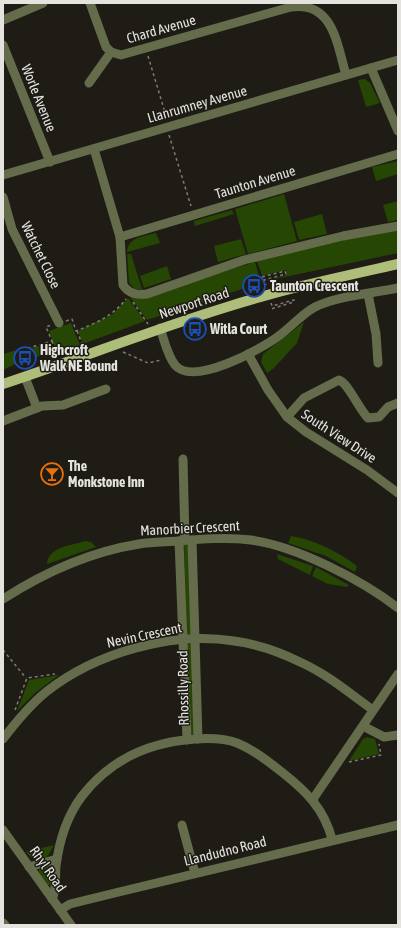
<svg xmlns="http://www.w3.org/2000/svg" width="401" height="928" font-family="'Asap Condensed',sans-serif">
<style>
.green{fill:#264603}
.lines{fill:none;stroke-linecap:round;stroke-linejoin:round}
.path{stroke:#7d7b75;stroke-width:1.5;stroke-dasharray:3 3;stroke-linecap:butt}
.minor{stroke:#646c4c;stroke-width:9}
.major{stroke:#aebd79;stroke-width:10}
.labels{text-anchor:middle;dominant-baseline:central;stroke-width:3;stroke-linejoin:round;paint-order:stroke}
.street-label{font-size:14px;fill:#e4e3de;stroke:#1e1c15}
.poi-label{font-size:14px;font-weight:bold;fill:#e4e3de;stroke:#1e1c15;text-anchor:start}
</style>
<rect width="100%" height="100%" fill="#1e1c15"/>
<!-- green -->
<g class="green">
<path d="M 365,79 L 370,83 L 380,103 L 366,107 L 358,80 Z"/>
<path d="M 398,161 L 398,174 L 376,181 L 372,167 Z"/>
<path d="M 284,194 L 297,241 L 248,254 L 235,209 Z"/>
<path d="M 398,201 L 398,220 L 388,222 L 383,205 Z"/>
<path d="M 232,210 L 234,214 L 195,226 L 194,221 Z"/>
<path d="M 322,214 L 327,234 L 299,240 L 294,222 Z"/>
<path d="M 398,229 L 398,253 L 266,281 L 287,275 L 286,270 L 262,276 L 257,261 L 305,248 Z"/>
<path d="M 156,233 L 160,243 L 127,252 C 128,237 144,236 156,233 Z"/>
<path d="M 241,239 L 246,254 L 218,262 L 214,246 Z"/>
<path d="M 127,254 L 131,254 L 142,289 L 135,289 L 129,283 Z"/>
<path d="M 255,262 L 261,283 L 147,320 L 130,297 L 164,290 Z"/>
<path d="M 167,266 L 171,279 L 144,288 L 140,276 Z"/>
<path d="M 128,298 L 145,321 L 83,344 L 78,331 L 113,314 Z"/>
<path d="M 304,322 L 297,343 L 274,368 L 267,373 L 261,362 L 263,354 Z"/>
<path d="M 71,323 L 80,345 L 57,353 L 49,331 Z"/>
<path d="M 50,343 L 55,353 L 29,358 L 28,356 L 20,359 L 21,361 L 3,370 L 3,354 L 20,349 L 22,351 Z"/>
<path d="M 291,536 C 315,540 337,551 357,566 L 355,572 L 326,556 L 288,543 Z"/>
<path d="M 86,541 L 91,542 L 96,547 L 47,564 C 48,547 72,545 86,541 Z"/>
<path d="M 186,544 L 188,545 L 191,633 L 188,635 L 187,634 L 184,545 Z"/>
<path d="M 277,554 L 313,566 L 310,575 L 278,559 Z"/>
<path d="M 316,567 L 349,585 L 347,587 L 328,584 L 312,576 Z"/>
<path d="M 187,644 L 191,644 L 195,734 L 191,734 Z"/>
<path d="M 59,675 L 35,693 L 17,711 L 29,680 Z"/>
<path d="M 367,737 L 375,739 L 379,754 L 349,761 L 363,739 Z"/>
<path d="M 54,845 L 47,857 C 37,860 33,861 26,852 Z"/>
<path d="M 49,866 L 52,869 L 51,884 L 47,886 L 38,872 L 40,868 Z"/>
</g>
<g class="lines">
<!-- path -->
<g class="path">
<path d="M 148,56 L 167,119"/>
<path d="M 169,135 L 191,206"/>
<path d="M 262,277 L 285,271 L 286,274 L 264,280 L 266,285"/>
<path d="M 133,302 L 148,324"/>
<path d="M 271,303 L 272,306 L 294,300 L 294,302 L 271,309"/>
<path d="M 66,321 L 72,319 L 76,331 C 96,323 113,316 126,299"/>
<path d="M 77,331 L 83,346"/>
<path d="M 52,341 L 58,356"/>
<path d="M 22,350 L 52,341 L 46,327 L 51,325"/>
<path d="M 123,352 L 148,363 L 161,360"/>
<path d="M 3,650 L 26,678"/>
<path d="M 15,710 L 27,678 L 55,674"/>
<path d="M 349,762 L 381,755 L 379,744"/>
</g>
<!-- minor -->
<g class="minor">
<path d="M 90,3 L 106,47 L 111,52 L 121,55 L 291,7 C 333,1 337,44 346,75"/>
<path d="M 3,20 L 43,3"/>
<path d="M 3,45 L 50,162"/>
<path d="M 371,68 L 398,131"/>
<path d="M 89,83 L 111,52"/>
<path d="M 94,149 L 120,237 L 123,285 C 129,294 137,295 147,294 L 244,260 L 343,236 L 398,226"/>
<path d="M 3,175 L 398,60"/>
<path d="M 3,197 L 12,229 L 59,323"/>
<path d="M 120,237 L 398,154"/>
<path d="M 368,294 L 376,334 L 378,363"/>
<path d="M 160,328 C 164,339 167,355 175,365 C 193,387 262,349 280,335 C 292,326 302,314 315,307 C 336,296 374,293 398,288"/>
<path d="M 248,354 L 268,390 L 287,417 L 306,432 L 367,470 L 398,493"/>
<path d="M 25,377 L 37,408"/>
<path d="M 287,417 L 304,398 L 339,380 C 348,383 359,409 368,418 L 379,417 L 388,407 L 398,403"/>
<path d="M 3,421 L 42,406 L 63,405 L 106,389"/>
<path d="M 183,459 L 185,540"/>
<path d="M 192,540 L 198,739"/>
<path d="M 179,541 L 187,740"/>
<path d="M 3,599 C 45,572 89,552 139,544 C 152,542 165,542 178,541 C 202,539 227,537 251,540 C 296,546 362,580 398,608"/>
<path d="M 363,726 L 384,737 L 398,735"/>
<path d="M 3,739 C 16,722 30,705 46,692 C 95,653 172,631 234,641 C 257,644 280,652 300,662 C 327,674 349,693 373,710"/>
<path d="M 313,799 L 398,674"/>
<path d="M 182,825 L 195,873"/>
<path d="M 3,830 L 71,925"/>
<path d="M 29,867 L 57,859"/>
<path d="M 52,899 C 57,890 55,876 56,866 C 59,842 67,816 82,796 C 110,760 150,742 195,739 C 209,738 224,738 237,743 C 254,750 269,762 283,773 C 307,792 324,809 332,839"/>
<path d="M 60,910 L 70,904 L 123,891 L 398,825"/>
<path d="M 3,923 L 5,925"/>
</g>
<!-- major -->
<path class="major" d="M 3,384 C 78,359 152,330 227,307 C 283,289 340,277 398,264"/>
</g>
<!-- icons -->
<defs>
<g id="bus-ring" transform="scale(1.15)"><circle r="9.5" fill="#1e1c15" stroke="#1a4fb4" stroke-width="1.5"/><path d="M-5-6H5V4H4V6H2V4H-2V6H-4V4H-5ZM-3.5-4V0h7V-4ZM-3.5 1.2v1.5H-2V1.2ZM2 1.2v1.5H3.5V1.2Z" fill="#1a4fb4"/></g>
<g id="bar-ring" transform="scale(1.15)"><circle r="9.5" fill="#1e1c15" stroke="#e8710a" stroke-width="1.5"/><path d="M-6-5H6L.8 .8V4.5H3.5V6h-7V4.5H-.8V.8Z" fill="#e8710a"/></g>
</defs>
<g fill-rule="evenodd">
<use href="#bus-ring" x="254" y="286"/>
<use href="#bus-ring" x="195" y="329"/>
<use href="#bus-ring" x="25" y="358"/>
<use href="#bar-ring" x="52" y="474"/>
</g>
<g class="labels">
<!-- street labels -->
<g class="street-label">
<text transform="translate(161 29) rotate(-16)">Chard Avenue</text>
<text transform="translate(39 98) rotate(68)">Worle Avenue</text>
<text transform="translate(197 104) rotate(-16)">Llanrumney Avenue</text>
<text transform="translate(255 182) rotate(-17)">Taunton Avenue</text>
<text transform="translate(41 255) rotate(64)">Watchet Close</text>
<text transform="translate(194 303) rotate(-18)">Newport Road</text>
<text transform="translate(339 436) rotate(33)">South View Drive</text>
<text transform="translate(190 528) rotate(-3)">Manorbier Crescent</text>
<text transform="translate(144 635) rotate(-12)">Nevin Crescent</text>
<text transform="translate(183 688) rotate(-91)">Rhossilly Road</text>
<text transform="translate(225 851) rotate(-14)">Llandudno Road</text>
<text transform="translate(48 869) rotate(55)">Rhyl Road</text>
</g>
<!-- poi labels -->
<g class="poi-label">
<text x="270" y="286">Taunton Crescent</text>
<text x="210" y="329">Witla Court</text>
<text x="40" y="350">Highcroft<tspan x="40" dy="16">Walk NE Bound</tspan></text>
<text x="68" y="466">The<tspan x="68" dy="16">Monkstone Inn</tspan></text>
</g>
</g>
<!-- border -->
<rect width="401" height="928" fill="none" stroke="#e4e3de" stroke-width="8"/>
</svg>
